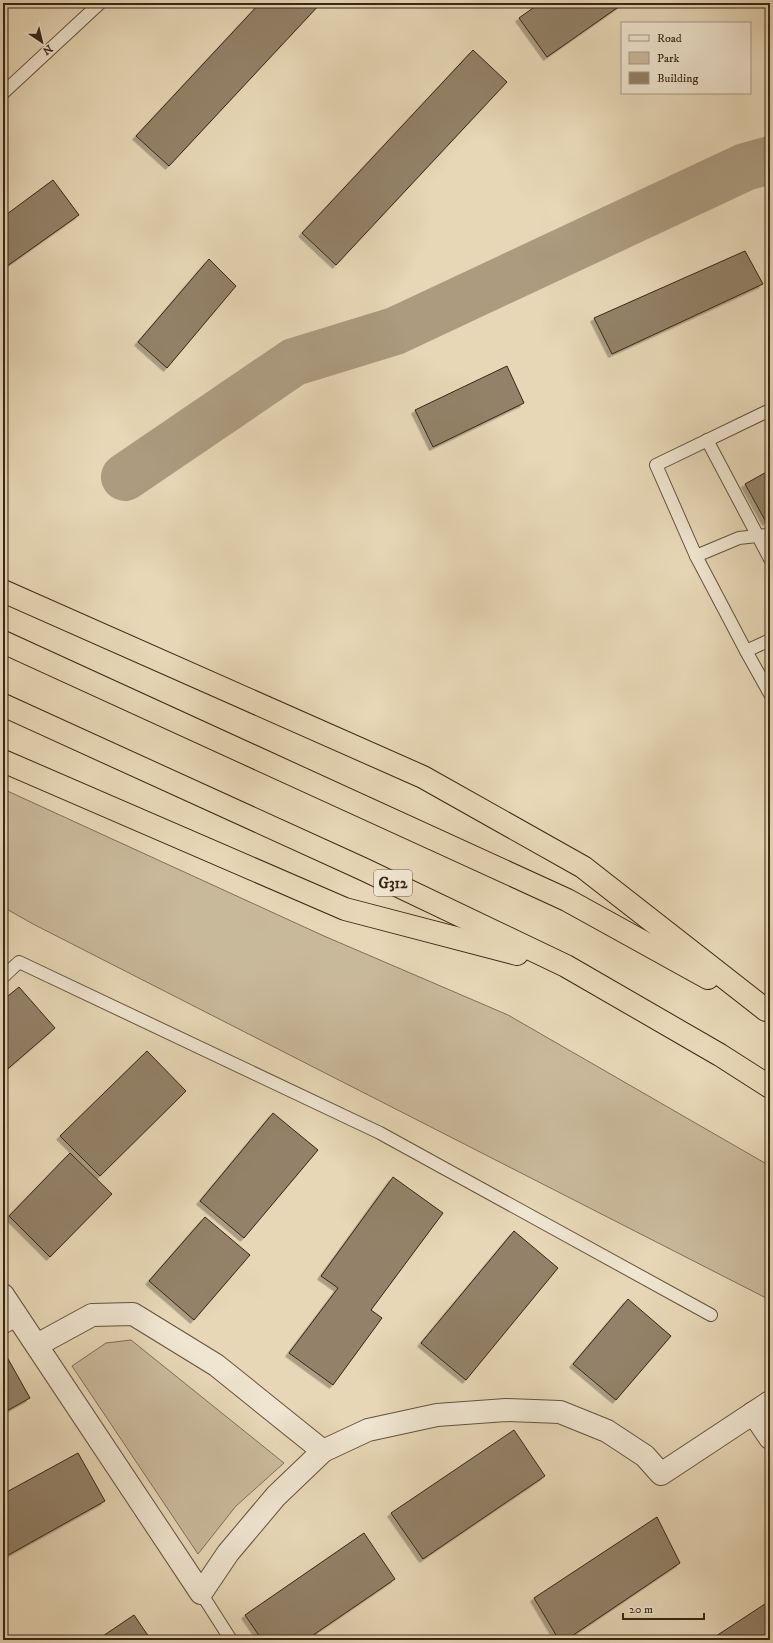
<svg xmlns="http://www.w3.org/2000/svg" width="773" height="1643" font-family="'IM FELL DW Pica',serif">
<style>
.green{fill:#c9b99b;stroke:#807058}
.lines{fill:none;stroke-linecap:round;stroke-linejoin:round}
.river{stroke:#ac9b7f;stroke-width:48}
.building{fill:#938269;stroke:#382615;filter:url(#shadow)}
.service-casing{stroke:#64523d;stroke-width:14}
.minor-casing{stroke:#64523d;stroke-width:24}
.trunk-casing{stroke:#382615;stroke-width:24}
.service{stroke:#efe5d0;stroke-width:12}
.minor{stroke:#efe5d0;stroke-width:22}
.trunk{stroke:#e7d7b6;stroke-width:22}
.labels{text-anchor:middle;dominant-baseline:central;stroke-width:4;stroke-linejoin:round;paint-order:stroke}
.shield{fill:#efe5d0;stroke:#6f5f4d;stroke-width:1}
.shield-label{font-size:15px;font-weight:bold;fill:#382615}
</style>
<defs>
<filter id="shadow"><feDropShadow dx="-3.5" dy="3.5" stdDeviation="0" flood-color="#0004"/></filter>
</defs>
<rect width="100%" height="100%" fill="#e7d7b6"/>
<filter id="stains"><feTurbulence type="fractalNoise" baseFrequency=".005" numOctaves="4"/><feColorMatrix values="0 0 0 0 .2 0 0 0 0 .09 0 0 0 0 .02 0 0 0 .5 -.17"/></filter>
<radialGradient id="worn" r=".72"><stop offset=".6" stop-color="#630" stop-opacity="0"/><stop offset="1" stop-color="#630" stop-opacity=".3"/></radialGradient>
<!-- green -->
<g class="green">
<path d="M 3,789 L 324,936 L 508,1015 L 770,1166 L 770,1300 L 33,924 L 3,907 Z"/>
<path d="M 131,1340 L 284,1463 L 236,1506 L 198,1554 L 72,1366 L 106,1343 Z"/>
</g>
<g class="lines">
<!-- river -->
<path class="river" d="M 125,477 L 294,362 L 395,331 L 745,167 L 770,160"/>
</g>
<!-- building -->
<g class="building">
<path d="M 260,3 L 321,3 L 169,166 L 136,136 Z"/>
<path d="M 540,3 L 624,3 L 547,57 L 519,18 Z"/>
<path d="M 473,50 L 507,82 L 336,265 L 302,233 Z"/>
<path d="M 53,180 L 79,215 L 3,269 L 3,217 Z"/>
<path d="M 745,251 L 763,284 L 612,354 L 594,318 Z"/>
<path d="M 209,259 L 236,286 L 167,368 L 138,342 Z"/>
<path d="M 507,366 L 524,403 L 433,447 L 415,410 Z"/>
<path d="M 770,470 L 770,519 L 766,522 L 745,484 Z"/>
<path d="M 19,987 L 55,1028 L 3,1073 L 3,1000 Z"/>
<path d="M 147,1051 L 186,1091 L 100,1176 L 60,1136 Z"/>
<path d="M 273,1113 L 318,1150 L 244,1238 L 200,1201 Z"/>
<path d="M 70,1153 L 112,1194 L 50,1257 L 9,1216 Z"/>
<path d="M 393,1177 L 443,1213 L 371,1310 L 382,1318 L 333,1385 L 289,1353 L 338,1288 L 321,1276 Z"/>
<path d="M 205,1217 L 250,1255 L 194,1320 L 149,1281 Z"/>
<path d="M 514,1231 L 558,1268 L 466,1380 L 421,1343 Z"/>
<path d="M 628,1299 L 671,1336 L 616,1400 L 573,1364 Z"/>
<path d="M 3,1350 L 30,1398 L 3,1413 Z"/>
<path d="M 514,1430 L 545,1476 L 423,1559 L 391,1513 Z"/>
<path d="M 78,1453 L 105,1501 L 3,1558 L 3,1494 Z"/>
<path d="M 657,1517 L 680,1563 L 566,1640 L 559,1640 L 534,1598 Z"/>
<path d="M 364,1533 L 395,1579 L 306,1640 L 262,1640 L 245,1615 Z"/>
<path d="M 768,1602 L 770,1606 L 770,1640 L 710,1640 Z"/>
<path d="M 134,1615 L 151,1640 L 97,1640 Z"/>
</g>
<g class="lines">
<!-- service casing -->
<g class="service-casing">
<g id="service">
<path d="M 3,93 L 100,3"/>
<path d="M 707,440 L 770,559"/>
<path d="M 770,533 L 766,535 L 739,538 L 696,556 L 746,651 L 770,640"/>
<path d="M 696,556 L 656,465 L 770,410"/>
<path d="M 746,651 L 770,694"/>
<path d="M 3,977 L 19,962 L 380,1133 L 711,1315"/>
<path d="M 3,1328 L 19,1319"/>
<path d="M 201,1593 L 231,1640"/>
</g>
</g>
<!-- minor casing -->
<g class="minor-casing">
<g id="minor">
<path d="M 3,1295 L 201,1593 L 228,1553 L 276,1496 L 323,1451 L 368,1430 L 437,1415 L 506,1410 L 560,1412 L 607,1431 L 645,1456 L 661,1474 L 770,1402"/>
<path d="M 37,1345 L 92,1315 L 133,1314 L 216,1365 L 323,1451"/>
<path d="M 753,1413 L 770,1438"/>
</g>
</g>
<!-- trunk casing -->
<g class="trunk-casing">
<g id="trunk">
<path d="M 3,591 L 423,777 L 583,867 L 766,1010"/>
<path d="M 3,642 L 567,900 L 708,978"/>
<path d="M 3,705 L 363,869 L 566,966 L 720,1055 L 770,1087"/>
<path d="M 3,761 L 345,909 L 517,954"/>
</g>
</g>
<!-- service -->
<use href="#service" class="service"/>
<!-- minor -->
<use href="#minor" class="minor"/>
<!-- trunk -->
<use href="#trunk" class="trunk"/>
</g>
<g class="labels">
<!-- shield labels -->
<rect class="shield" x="374" y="870" width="38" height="26" rx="3"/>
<g class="shield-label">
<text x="393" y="883">G312</text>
</g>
</g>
<!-- margin -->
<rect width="773" height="1643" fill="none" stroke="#e7d7b6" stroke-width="16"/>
<rect x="4" y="4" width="765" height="1635" fill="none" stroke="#382615" stroke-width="2"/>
<rect x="8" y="8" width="757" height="1627" fill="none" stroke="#382615"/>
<!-- legend -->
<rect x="621" y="22" width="130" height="72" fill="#efe5d0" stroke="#a69985"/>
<rect x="629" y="35" width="20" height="6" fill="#efe5d0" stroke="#a69985"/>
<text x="657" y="42" font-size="12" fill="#382615">Road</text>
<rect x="629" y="52" width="20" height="12" fill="#c9b99b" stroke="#a69985"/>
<text x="657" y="62" font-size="12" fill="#382615">Park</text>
<rect x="629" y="72" width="20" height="12" fill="#938269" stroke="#a69985"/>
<text x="657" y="82" font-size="12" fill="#382615">Building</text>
<!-- north arrow -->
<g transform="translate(42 42) rotate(145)" stroke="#efe5d0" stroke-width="3" paint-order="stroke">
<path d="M0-3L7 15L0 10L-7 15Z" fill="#382615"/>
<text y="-6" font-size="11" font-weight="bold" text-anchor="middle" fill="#382615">N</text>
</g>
<!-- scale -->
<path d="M623 1613v6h81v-6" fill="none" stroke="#382615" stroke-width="2"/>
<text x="629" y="1613" font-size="12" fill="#382615" stroke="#efe5d0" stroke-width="3" paint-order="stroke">20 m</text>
<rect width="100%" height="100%" filter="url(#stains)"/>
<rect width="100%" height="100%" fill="url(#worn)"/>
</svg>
